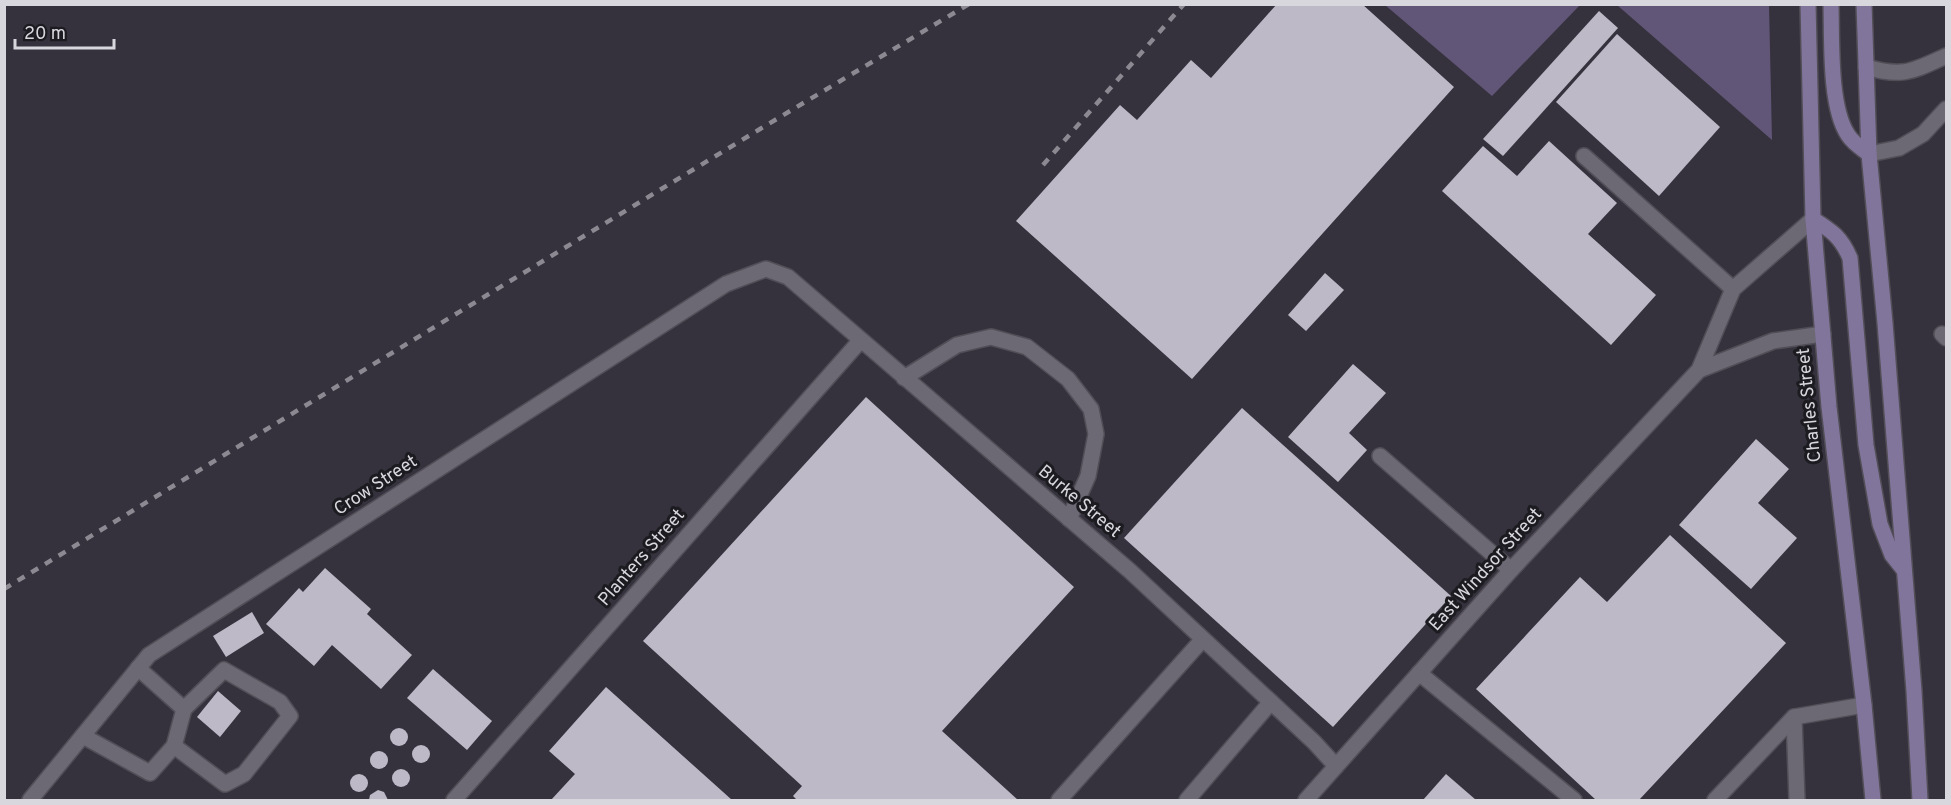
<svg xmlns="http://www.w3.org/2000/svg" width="1951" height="805" font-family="Overpass,sans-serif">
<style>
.forest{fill:#615677}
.building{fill:#bdb9c7}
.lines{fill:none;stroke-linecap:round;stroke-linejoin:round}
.service-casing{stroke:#524e57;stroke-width:18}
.minor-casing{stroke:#524e57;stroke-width:18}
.secondary-casing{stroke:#524e57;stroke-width:18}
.service{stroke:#6c6975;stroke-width:15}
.minor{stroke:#6c6975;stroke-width:15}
.secondary{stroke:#82759c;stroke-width:15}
.rail{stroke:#8c8992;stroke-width:4.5;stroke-dasharray:8 8;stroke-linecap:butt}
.labels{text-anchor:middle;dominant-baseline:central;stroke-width:6;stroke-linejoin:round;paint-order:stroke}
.street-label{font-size:18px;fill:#d9d7de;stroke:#1c1b20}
</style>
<rect width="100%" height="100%" fill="#35323d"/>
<!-- forest -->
<g class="forest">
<path d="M 1385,5 L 1580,5 L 1492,96 Z"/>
<path d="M 1617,5 L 1769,5 L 1772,140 Z"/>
</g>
<!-- building -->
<g class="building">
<path d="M 1277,4 L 1362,4 L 1454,87 L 1192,379 L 1016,221 L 1120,105 L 1137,120 L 1191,60 L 1211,78 Z"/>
<path d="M 1599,11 L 1618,28 L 1503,156 L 1483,139 Z"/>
<path d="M 1617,34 L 1720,127 L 1659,196 L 1556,102 Z"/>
<path d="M 1549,141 L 1617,203 L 1588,234 L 1656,295 L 1611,345 L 1442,191 L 1483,146 L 1517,176 Z"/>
<path d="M 1325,273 L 1344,290 L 1306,331 L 1288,315 Z"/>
<path d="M 1353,364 L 1386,393 L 1349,433 L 1367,450 L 1338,482 L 1288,437 Z"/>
<path d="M 866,397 L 1074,587 L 942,731 L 1018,800 L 797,800 L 793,796 L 802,786 L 643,641 Z"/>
<path d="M 1242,408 L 1451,596 L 1333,727 L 1124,538 Z"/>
<path d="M 1756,439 L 1789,469 L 1758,503 L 1797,538 L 1751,589 L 1679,525 Z"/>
<path d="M 1670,535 L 1786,643 L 1639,800 L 1596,800 L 1476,689 L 1580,577 L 1607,602 Z"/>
<path d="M 325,568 L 371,609 L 367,614 L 412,655 L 381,689 L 332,645 L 314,666 L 266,624 L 299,588 L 303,592 Z"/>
<path d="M 252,612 L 264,633 L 226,657 L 213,636 Z"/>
<path d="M 433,669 L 492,721 L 467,750 L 407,698 Z"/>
<path d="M 606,687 L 732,800 L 551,800 L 575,774 L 549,751 Z"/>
<path d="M 218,691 L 241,711 L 220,737 L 197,717 Z"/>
<circle cx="399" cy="737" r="9"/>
<circle cx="421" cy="754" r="9"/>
<circle cx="379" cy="760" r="9"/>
<circle cx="401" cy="778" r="9"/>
<circle cx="359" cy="783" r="9"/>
<path d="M 1446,774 L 1476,800 L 1423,800 Z"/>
<path d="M 378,790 L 384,792 L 388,800 L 369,800 L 370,795 Z"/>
</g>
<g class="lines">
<!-- service casing -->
<g class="service-casing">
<g id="service">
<path d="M 1584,156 L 1733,289"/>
<path d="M 904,378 L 957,345 L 991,337 L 1027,347 L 1068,379 L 1091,409 L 1096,434 L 1088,476 L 1069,519"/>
<path d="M 1380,456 L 1511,570"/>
<path d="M 1419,673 L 1574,800"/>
<path d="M 83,736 L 150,773 L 174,746 L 184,709 L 138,668"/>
<path d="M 174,746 L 225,784 L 244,774 L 290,716 L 280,702 L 224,670 L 184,709"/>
<path d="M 1059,800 L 1203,639"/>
<path d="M 1187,800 L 1271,702"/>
<path d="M 1715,800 L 1794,717"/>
<path d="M 1797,800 L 1794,717 L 1864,705"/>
</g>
</g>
<!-- minor casing -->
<g class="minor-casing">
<g id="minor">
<path d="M 1866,67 C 1903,78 1913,71 1946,56"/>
<path d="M 1869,154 L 1899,148 L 1923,134 L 1946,109"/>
<path d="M 1942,334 L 1946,338"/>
<path d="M 1699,370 L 1773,341 L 1823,334"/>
<path d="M 30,800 L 149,655 L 726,284 L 766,269 L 788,277 L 1130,571 L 1314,742 L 1336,766"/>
<path d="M 454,800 L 860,341"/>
<path d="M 1306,800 L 1511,570 L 1699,370 L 1733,289 L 1813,219"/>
</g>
</g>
<!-- secondary casing -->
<g class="secondary-casing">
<g id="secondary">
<path d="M 1808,4 L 1813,219 L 1829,407 L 1864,705 L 1873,800"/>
<path d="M 1831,4 C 1832,39 1829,107 1848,135 C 1853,143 1861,148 1869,154"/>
<path d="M 1864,4 L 1869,154 L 1885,323 L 1914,691 L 1920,800"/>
<path d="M 1813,219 C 1832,231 1841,237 1850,258 L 1866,445 L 1880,524 L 1892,555 L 1904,570"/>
</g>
</g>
<!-- service -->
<use href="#service" class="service"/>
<!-- minor -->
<use href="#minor" class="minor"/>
<!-- secondary -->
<use href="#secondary" class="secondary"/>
<!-- rail -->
<g class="rail">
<path d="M 1043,165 L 1184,4"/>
<path d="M 4,589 L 760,129 L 969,4"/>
</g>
</g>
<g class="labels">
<!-- street labels -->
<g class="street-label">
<text transform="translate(1810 405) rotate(-96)">Charles Street</text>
<text transform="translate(376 486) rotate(-33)">Crow Street</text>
<text transform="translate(1079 502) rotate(40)">Burke Street</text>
<text transform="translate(642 558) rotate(-49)">Planters Street</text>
<text transform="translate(1486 570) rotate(-48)">East Windsor Street</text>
</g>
</g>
<!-- border -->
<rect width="1951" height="805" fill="none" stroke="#d9d7de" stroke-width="12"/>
<!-- scale -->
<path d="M15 39v9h99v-9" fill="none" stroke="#d9d7de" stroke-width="3"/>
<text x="24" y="39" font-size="18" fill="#d9d7de" stroke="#1c1b20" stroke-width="4.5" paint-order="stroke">20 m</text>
</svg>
